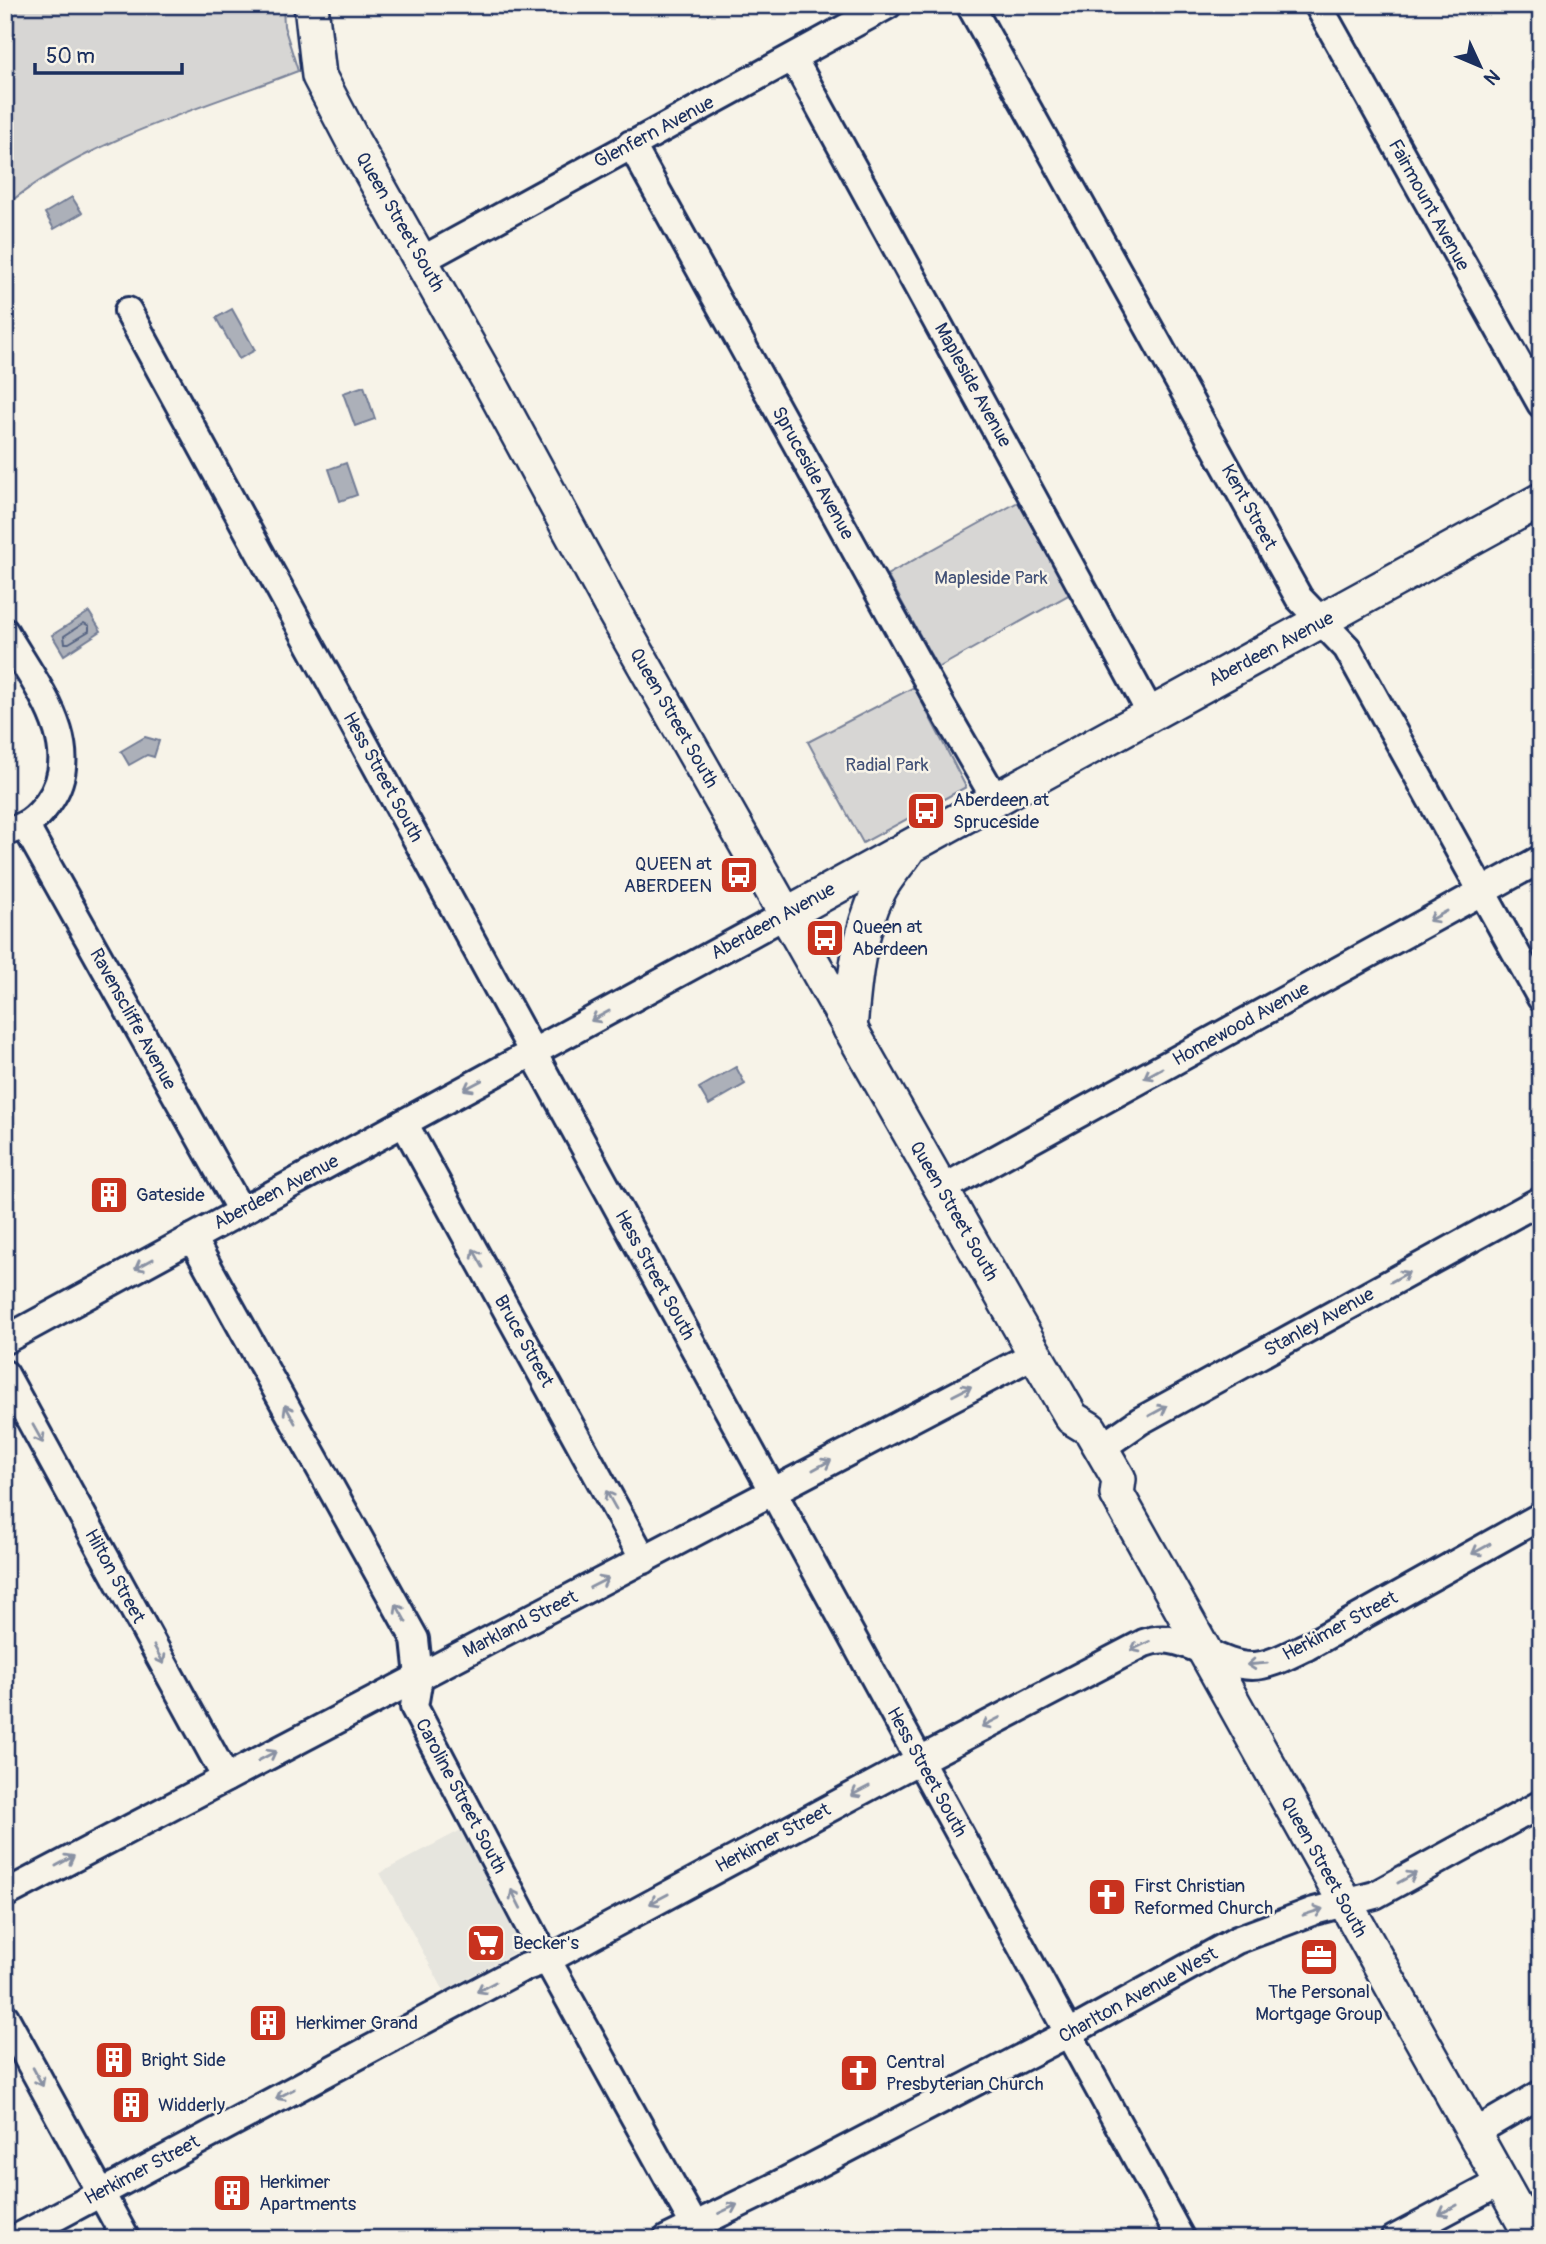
<svg xmlns="http://www.w3.org/2000/svg" width="1546" height="2244" font-family="Pangolin,sans-serif">
<style>
.built{fill:#e6e5de}
.green{fill:#d7d6d4;stroke:#798299;stroke-width:2}
.water{fill:#acb0b9;stroke:#727c95;stroke-width:2}
.lines{fill:none;stroke-linecap:round;stroke-linejoin:round}
.shore{stroke:#556382;stroke-width:2}
.minor-casing{stroke:#1b2f5e;stroke-width:32}
.major-casing{stroke:#1b2f5e;stroke-width:38}
.minor{stroke:#f7f3e8;stroke-width:26}
.major{stroke:#f7f3e8;stroke-width:33}
.oneway{stroke:#8991a3}
.labels{text-anchor:middle;dominant-baseline:central;stroke-width:5;stroke-linejoin:round;paint-order:stroke}
.street-label{font-size:19px;fill:#1b2f5e;stroke:#f7f3e8}
.park-label{font-size:19px;fill:#415076;stroke:#f7f3e8}
.poi-label{font-size:19px;fill:#1b2f5e;stroke:#f7f3e8;text-anchor:start}
</style>
<rect width="100%" height="100%" fill="#f7f3e8"/>
<filter id="ink" filterUnits="userSpaceOnUse"><feTurbulence type="fractalNoise" baseFrequency=".0143" numOctaves="2"/><feDisplacementMap in="SourceGraphic" scale="14" xChannelSelector="R" yChannelSelector="G"/><feConvolveMatrix kernelMatrix="1 2 1 2 8 2 1 2 1" color-interpolation-filters="sRGB"/></filter>
<g filter="url(#ink)">
<!-- built -->
<path class="built" d="M 461,1830 L 526,1946 L 444,1991 L 380,1873 Z"/>
<!-- green -->
<g class="green">
<path d="M 5,5 L 283,5 L 284,26 L 298,71 C 200,109 88,139 5,206 Z"/>
<path d="M 1018,502 L 1070,594 L 938,668 L 887,575 Z"/>
<path d="M 914,687 L 966,787 L 863,843 L 808,742 Z"/>
</g>
<!-- water -->
<g class="water">
<path d="M 72,197 L 82,213 L 54,229 L 45,213 Z"/>
<path d="M 232,309 L 255,350 L 239,359 L 216,318 Z"/>
<path d="M 364,386 L 375,419 L 355,426 L 343,393 Z"/>
<path d="M 346,463 L 357,495 L 340,501 L 329,469 Z"/>
<path d="M 89,612 L 101,631 L 64,655 L 52,635 Z"/>
<path d="M 145,737 L 159,741 L 154,757 L 147,755 L 129,765 L 121,751 Z"/>
<path d="M 736,1067 L 745,1084 L 709,1105 L 699,1088 Z"/>
</g>
<g class="lines">
<!-- shore -->
<path class="shore" d="M 84,623 L 89,626 L 89,631 L 69,643 L 65,643 L 64,636 Z"/>
<!-- minor casing -->
<g class="minor-casing">
<g id="minor">
<path d="M 970,5 L 1299,598 L 1347,648 L 1541,998"/>
<path d="M 1318,5 L 1541,404"/>
<path d="M 793,58 L 1151,714"/>
<path d="M 631,144 L 942,707 L 996,800"/>
<path d="M 422,260 L 888,5"/>
<path d="M 128,311 L 1181,2239"/>
<path d="M 5,632 C 33,682 89,747 48,803 C 36,820 25,827 5,832"/>
<path d="M 26,827 L 241,1211"/>
<path d="M 404,1123 L 644,1560"/>
<path d="M 942,1189 L 1541,859"/>
<path d="M 192,1238 L 415,1639 L 419,1677 L 414,1707 L 538,1943 L 702,2239"/>
<path d="M 5,1340 L 785,915"/>
<path d="M 5,1374 L 226,1778"/>
<path d="M 1101,1448 L 1140,1421 L 1541,1200"/>
<path d="M 5,1894 L 1035,1354"/>
<path d="M 5,2017 L 126,2239"/>
<path d="M 1474,2133 L 1541,2094"/>
<path d="M 15,2239 L 520,1969 L 547,1960 L 895,1773 L 1144,1643 C 1183,1628 1214,1666 1252,1666 C 1271,1666 1292,1653 1308,1646 L 1541,1516"/>
<path d="M 667,2239 L 770,2189 L 1069,2033 L 1237,1940 L 1314,1911 L 1375,1895 L 1541,1804"/>
<path d="M 1394,2239 L 1501,2182"/>
</g>
</g>
<!-- major casing -->
<g class="major-casing">
<g id="major">
<path d="M 311,5 L 319,76 L 353,141 L 491,385 L 613,610 L 1035,1354 L 1072,1418 L 1090,1429 L 1119,1479 L 1117,1494 L 1533,2239"/>
<path d="M 785,915 L 1541,500"/>
<path d="M 850,1029 C 854,983 858,933 879,891 C 886,877 898,864 907,851"/>
</g>
</g>
<!-- minor -->
<use href="#minor" class="minor"/>
<!-- major -->
<use href="#major" class="major"/>
</g>
<!-- one-way arrows -->
<defs><path id="oneway-shaft" d="M-6 0H5M1.5-3L5.5 0L1.5 3" fill="none" stroke-width="1.6" stroke-linecap="round" stroke-linejoin="round" transform="scale(1.75)"/></defs>
<g class="oneway">
<use href="#oneway-shaft" transform="translate(1438 916) rotate(151)"/>
<use href="#oneway-shaft" transform="translate(600 1016) rotate(151)"/>
<use href="#oneway-shaft" transform="translate(1153 1073) rotate(151)"/>
<use href="#oneway-shaft" transform="translate(473 1085) rotate(152)"/>
<use href="#oneway-shaft" transform="translate(478 1258) rotate(-119)"/>
<use href="#oneway-shaft" transform="translate(144 1264) rotate(151)"/>
<use href="#oneway-shaft" transform="translate(1400 1277) rotate(-29)"/>
<use href="#oneway-shaft" transform="translate(962 1391) rotate(-27)"/>
<use href="#oneway-shaft" transform="translate(1158 1411) rotate(-29)"/>
<use href="#oneway-shaft" transform="translate(290 1414) rotate(-119)"/>
<use href="#oneway-shaft" transform="translate(38 1434) rotate(61)"/>
<use href="#oneway-shaft" transform="translate(822 1465) rotate(-29)"/>
<use href="#oneway-shaft" transform="translate(611 1500) rotate(-119)"/>
<use href="#oneway-shaft" transform="translate(1481 1549) rotate(151)"/>
<use href="#oneway-shaft" transform="translate(599 1583) rotate(-27)"/>
<use href="#oneway-shaft" transform="translate(401 1613) rotate(-119)"/>
<use href="#oneway-shaft" transform="translate(1140 1646) rotate(154)"/>
<use href="#oneway-shaft" transform="translate(159 1655) rotate(61)"/>
<use href="#oneway-shaft" transform="translate(1257 1664) rotate(175)"/>
<use href="#oneway-shaft" transform="translate(991 1722) rotate(153)"/>
<use href="#oneway-shaft" transform="translate(267 1756) rotate(-28)"/>
<use href="#oneway-shaft" transform="translate(860 1791) rotate(152)"/>
<use href="#oneway-shaft" transform="translate(65 1861) rotate(-29)"/>
<use href="#oneway-shaft" transform="translate(1407 1878) rotate(-29)"/>
<use href="#oneway-shaft" transform="translate(516 1899) rotate(-117)"/>
<use href="#oneway-shaft" transform="translate(659 1899) rotate(152)"/>
<use href="#oneway-shaft" transform="translate(1313 1912) rotate(-18)"/>
<use href="#oneway-shaft" transform="translate(486 1987) rotate(152)"/>
<use href="#oneway-shaft" transform="translate(38 2077) rotate(62)"/>
<use href="#oneway-shaft" transform="translate(285 2094) rotate(152)"/>
<use href="#oneway-shaft" transform="translate(728 2209) rotate(-25)"/>
<use href="#oneway-shaft" transform="translate(1448 2210) rotate(152)"/>
</g>
</g>
<!-- icons -->
<defs>
<g id="bus-square" transform="scale(2.0125)"><rect x="-9" y="-9" width="18" height="18" rx="4" fill="#c8321e" stroke="#f7f3e8"/><path d="M-5-6H5V4H4V6H2V4H-2V6H-4V4H-5ZM-3.5-4V0h7V-4ZM-3.5 1.2v1.5H-2V1.2ZM2 1.2v1.5H3.5V1.2Z" fill="#fff"/></g>
<g id="building-square" transform="scale(2.0125)"><rect x="-9" y="-9" width="18" height="18" rx="4" fill="#c8321e" stroke="#f7f3e8"/><path d="M-4-6H4V6H1V3H-1V6H-4ZM-2.5-4.3h1.7v1.8h-1.7ZM.8-4.3h1.7v1.8H.8ZM-2.5-1h1.7V.8h-1.7ZM.8-1h1.7V.8H.8Z" fill="#fff"/></g>
<g id="church-square" transform="scale(2.0125)"><rect x="-9" y="-9" width="18" height="18" rx="4" fill="#c8321e" stroke="#f7f3e8"/><path d="M-1.2-6h2.4v3.5h3.3v2.4h-3.3V6h-2.4V-.1h-3.3v-2.4h3.3Z" fill="#fff"/></g>
<g id="supermarket-square" transform="scale(2.0125)"><rect x="-9" y="-9" width="18" height="18" rx="4" fill="#c8321e" stroke="#f7f3e8"/><path d="M-6-5.5h2.5l.6 2H6L4.5 2H-2.5L-4.4-4H-6ZM-1.5 3.2a1.3 1.3 0 1 0 .1 0ZM3 3.2a1.3 1.3 0 1 0 .1 0Z" fill="#fff"/></g>
<g id="office-square" transform="scale(2.0125)"><rect x="-9" y="-9" width="18" height="18" rx="4" fill="#c8321e" stroke="#f7f3e8"/><path d="M-6-3h4V-5.5h4V-3h4V5H-6ZM-1-4.5V-3h2v-1.5ZM-6 0V1H6V0Z" fill="#fff"/></g>
</defs>
<g fill-rule="evenodd">
<use href="#bus-square" x="926" y="811"/>
<use href="#bus-square" x="739" y="875"/>
<use href="#bus-square" x="825" y="938"/>
<use href="#building-square" x="109" y="1195"/>
<use href="#church-square" x="1107" y="1897"/>
<use href="#supermarket-square" x="486" y="1943"/>
<use href="#office-square" x="1319" y="1957"/>
<use href="#building-square" x="268" y="2023"/>
<use href="#building-square" x="114" y="2060"/>
<use href="#church-square" x="859" y="2073"/>
<use href="#building-square" x="131" y="2105"/>
<use href="#building-square" x="232" y="2193"/>
</g>
<g class="labels">
<!-- street labels -->
<g class="street-label">
<text transform="translate(654 132) rotate(-28)">Glenfern Avenue</text>
<text transform="translate(1429 205) rotate(61)">Fairmount Avenue</text>
<text transform="translate(400 222) rotate(60)">Queen Street South</text>
<text transform="translate(973 385) rotate(61)">Mapleside Avenue</text>
<text transform="translate(813 473) rotate(61)">Spruceside Avenue</text>
<text transform="translate(1249 507) rotate(61)">Kent Street</text>
<text transform="translate(1271 649) rotate(-28)">Aberdeen Avenue</text>
<text transform="translate(674 718) rotate(60)">Queen Street South</text>
<text transform="translate(383 777) rotate(61)">Hess Street South</text>
<text transform="translate(773 921) rotate(-29)">Aberdeen Avenue</text>
<text transform="translate(133 1019) rotate(61)">Ravenscliffe Avenue</text>
<text transform="translate(1241 1024) rotate(-29)">Homewood Avenue</text>
<text transform="translate(276 1192) rotate(-28)">Aberdeen Avenue</text>
<text transform="translate(954 1211) rotate(60)">Queen Street South</text>
<text transform="translate(655 1275) rotate(61)">Hess Street South</text>
<text transform="translate(1319 1322) rotate(-29)">Stanley Avenue</text>
<text transform="translate(524 1341) rotate(61)">Bruce Street</text>
<text transform="translate(115 1576) rotate(61)">Hilton Street</text>
<text transform="translate(520 1624) rotate(-27)">Markland Street</text>
<text transform="translate(1340 1626) rotate(-28)">Herkimer Street</text>
<text transform="translate(927 1772) rotate(61)">Hess Street South</text>
<text transform="translate(461 1796) rotate(62)">Caroline Street South</text>
<text transform="translate(773 1838) rotate(-28)">Herkimer Street</text>
<text transform="translate(1324 1867) rotate(61)">Queen Street South</text>
<text transform="translate(1138 1995) rotate(-29)">Charlton Avenue West</text>
<text transform="translate(142 2170) rotate(-28)">Herkimer Street</text>
</g>
<!-- park labels -->
<g class="park-label">
<text x="991" y="578">Mapleside Park</text>
<text x="887" y="765">Radial Park</text>
</g>
<!-- poi labels -->
<g class="poi-label">
<text x="953" y="800">Aberdeen at<tspan x="953" dy="22">Spruceside</tspan></text>
<text x="712" y="864" text-anchor="end">QUEEN at<tspan x="712" dy="22">ABERDEEN</tspan></text>
<text x="852" y="927">Queen at<tspan x="852" dy="22">Aberdeen</tspan></text>
<text x="136" y="1195">Gateside</text>
<text x="1134" y="1886">First Christian<tspan x="1134" dy="22">Reformed Church</tspan></text>
<text x="513" y="1943">Becker's</text>
<text x="1319" y="1992" text-anchor="middle">The Personal<tspan x="1319" dy="22">Mortgage Group</tspan></text>
<text x="295" y="2023">Herkimer Grand</text>
<text x="141" y="2060">Bright Side</text>
<text x="886" y="2062">Central<tspan x="886" dy="22">Presbyterian Church</tspan></text>
<text x="158" y="2105">Widderly</text>
<text x="259" y="2182">Herkimer<tspan x="259" dy="22">Apartments</tspan></text>
</g>
</g>
<!-- margin -->
<rect width="1546" height="2244" fill="none" stroke="#f7f3e8" stroke-width="28"/>
<rect x="14" y="14" width="1518" height="2216" fill="none" stroke="#1b2f5e" stroke-width="2.5" filter="url(#ink)"/>
<!-- north arrow -->
<g transform="translate(1480 66) rotate(134)" stroke="#f7f3e8" stroke-width="5" paint-order="stroke">
<path d="M0-5L12 26L0 18L-12 26Z" fill="#1b2f5e"/>
<text y="-10" font-size="19" font-weight="bold" text-anchor="middle" fill="#1b2f5e">N</text>
</g>
<!-- scale -->
<path d="M35 63v10h147v-10" fill="none" stroke="#1b2f5e" stroke-width="3.5"/>
<text x="46" y="63" font-size="21" fill="#1b2f5e" stroke="#f7f3e8" stroke-width="5" paint-order="stroke">50 m</text>
</svg>
